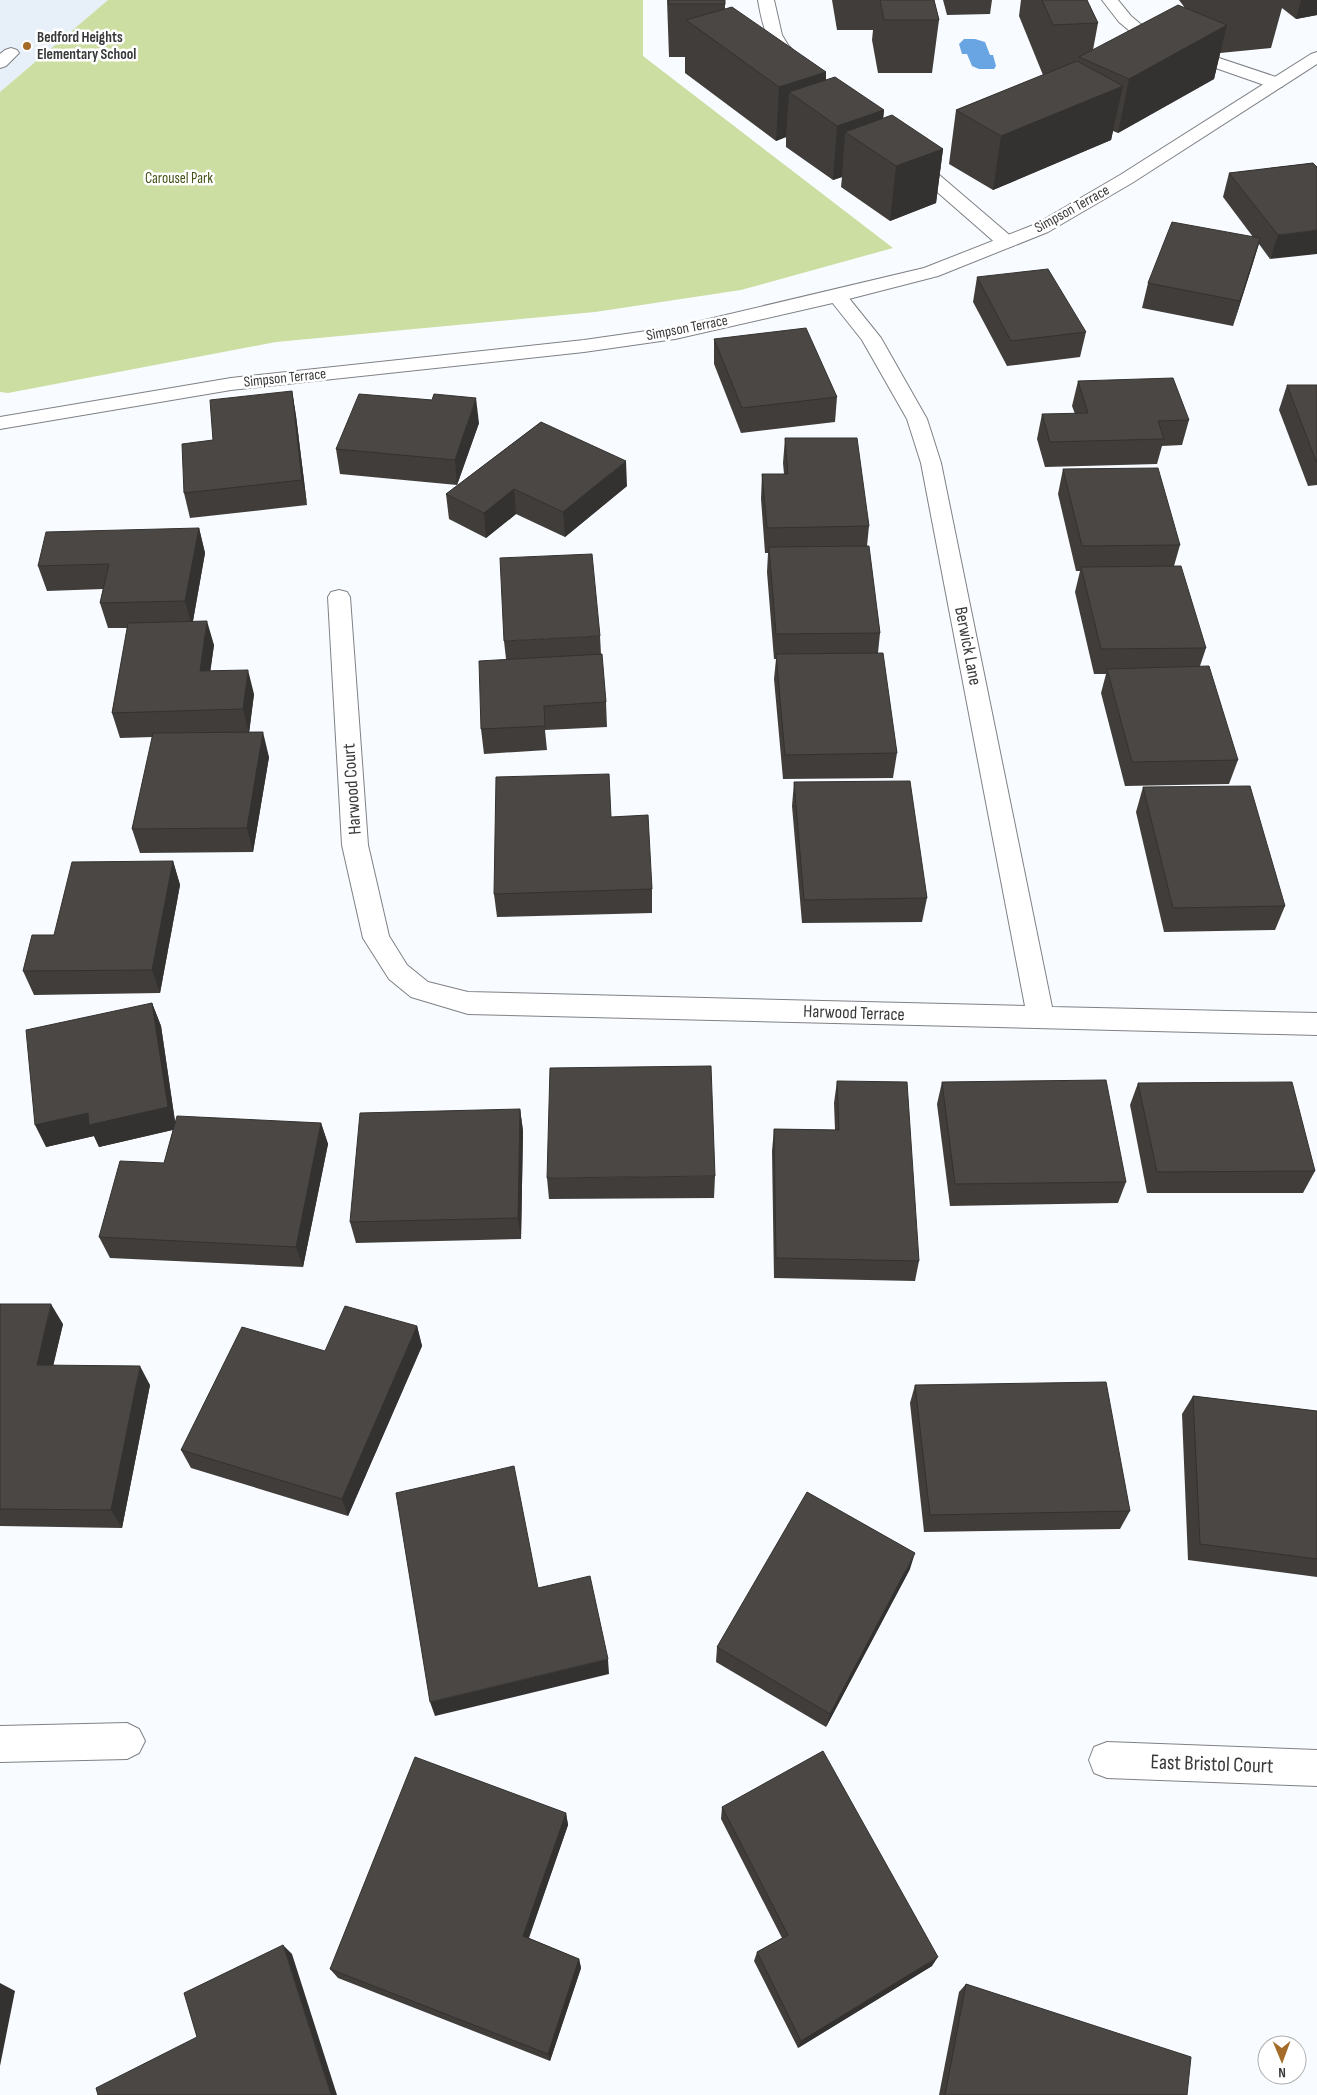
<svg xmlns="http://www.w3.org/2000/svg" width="1317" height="2095" font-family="'Sofia Sans Condensed',sans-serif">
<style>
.built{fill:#e7eff9}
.green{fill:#ccdea2}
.water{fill:#6aa5e3}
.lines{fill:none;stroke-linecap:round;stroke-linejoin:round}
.lane-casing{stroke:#7f8185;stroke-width:2}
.street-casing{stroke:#7f8185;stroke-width:2}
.secondary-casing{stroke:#7f8185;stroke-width:2}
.lane{fill:#fff;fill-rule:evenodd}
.street{fill:#fff;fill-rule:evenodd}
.secondary{fill:#fff;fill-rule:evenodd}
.wall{fill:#403d3a}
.shaded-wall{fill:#343230}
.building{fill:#4a4744;stroke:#343230}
.poi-dot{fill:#a46c28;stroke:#fff;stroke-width:2}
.labels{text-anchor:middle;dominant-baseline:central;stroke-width:5;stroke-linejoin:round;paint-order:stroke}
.far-poi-label{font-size:15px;font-weight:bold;fill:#38393a;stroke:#fff;text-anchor:start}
.far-park-label{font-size:15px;fill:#455318;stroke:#fff}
.far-street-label{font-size:15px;fill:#38393a;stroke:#fff}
.street-label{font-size:18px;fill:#38393a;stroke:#fff}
.near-street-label{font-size:21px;fill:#38393a;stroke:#fff}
</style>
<rect width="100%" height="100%" fill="#f8fbff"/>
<!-- built -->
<path class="built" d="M 0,0 L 108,0 L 0,92 Z"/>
<!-- green -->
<path class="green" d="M 108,0 L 643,0 L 643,56 L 893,248 L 741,290 L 595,312 L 276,342 L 8,393 L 0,392 L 0,92 Z"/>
<!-- water -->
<path class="water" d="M 964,39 L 975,39 L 985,42 L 990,55 L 993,55 L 996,66 L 994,69 L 979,69 L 972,66 L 967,54 L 962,54 L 959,44 Z"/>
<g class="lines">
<!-- lane casing -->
<g class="lane-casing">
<g id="lane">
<path d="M 758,0 L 774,0 L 782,35 L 788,45 L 805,63 L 803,66 L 791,66 C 768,46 763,30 758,0 Z"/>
<path d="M 1102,0 L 1118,0 L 1131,16 L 1156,37 L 1282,79 L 1284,83 L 1282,87 L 1270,87 L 1144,43 L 1119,22 Z"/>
<path d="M 11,48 L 17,50 L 19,53 L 6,66 L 0,68 L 0,54 L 5,50 Z"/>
<path d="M 910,154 L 916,155 L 1013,238 L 1015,242 L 1013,246 L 1006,248 L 999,246 L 904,163 L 901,159 L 904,155 Z"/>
</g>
</g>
<!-- street casing -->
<g class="street-casing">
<g id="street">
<path d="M 837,290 L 844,292 L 881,338 L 927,419 L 941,463 L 1052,1007 L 1317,1013 L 1317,1035 L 468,1014 L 411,997 L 389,979 L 363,938 L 342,845 L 328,597 L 331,592 L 339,590 L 347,592 L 350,597 L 368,845 L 389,936 L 407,965 L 428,982 L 468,992 L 1025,1006 L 921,463 L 907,419 L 862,340 L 827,296 L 830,292 Z"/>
<path d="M 127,1723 L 139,1729 L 145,1741 L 139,1753 L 127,1759 L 0,1762 L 0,1726 Z"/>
<path d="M 1107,1742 L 1317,1750 L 1317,1786 L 1107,1778 L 1094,1773 L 1089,1760 L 1094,1747 Z"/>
</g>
</g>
<!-- secondary casing -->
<g class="secondary-casing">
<path id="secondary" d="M 1317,52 L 1317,64 L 1132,183 L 1048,232 L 938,276 L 837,302 L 675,339 L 584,352 L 231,390 L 0,429 L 0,417 L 231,378 L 584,340 L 675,327 L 924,268 L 1036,224 L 1120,175 L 1311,54 Z"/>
</g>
<!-- lane -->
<use href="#lane" class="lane"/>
<!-- street -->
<use href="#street" class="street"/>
<!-- secondary -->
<use href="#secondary" class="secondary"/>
</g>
<!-- wall -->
<g class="wall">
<path d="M 667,0 L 725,0 L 725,9 L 826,72 L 826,80 L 884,110 L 883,119 L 943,149 L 936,203 L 890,221 L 841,187 L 842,177 L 833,180 L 786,147 L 786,137 L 776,141 L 685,73 L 685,57 L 669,57 Z"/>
<path d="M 832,0 L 934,0 L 939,20 L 932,73 L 878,73 L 872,40 L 873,30 L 837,30 Z"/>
<path d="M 943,0 L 992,0 L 990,14 L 947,15 Z"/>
<path d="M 1021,0 L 1087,0 L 1098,23 L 1093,50 L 1185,8 L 1179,0 L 1317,0 L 1317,15 L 1296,19 L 1282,8 L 1271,48 L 1220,53 L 1214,79 L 1118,133 L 1113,131 L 1111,140 L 993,190 L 949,164 L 956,110 L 1043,75 L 1019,16 Z"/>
<path d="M 1313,163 L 1270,259 L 1259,244 L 1233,326 L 1142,308 L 1148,283 L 1253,237 L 1223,197 L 1229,173 Z"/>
<path d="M 977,277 L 1086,332 L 1080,357 L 1007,366 L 973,302 Z"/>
<path d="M 714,339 L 837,397 L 835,422 L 741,433 L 714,364 Z"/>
<path d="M 1078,381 L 1189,420 L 1182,445 L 1162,446 L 1157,464 L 1045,467 L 1037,439 L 1042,414 L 1075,414 L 1072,406 Z"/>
<path d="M 1287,385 L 1317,385 L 1317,485 L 1308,486 L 1279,410 Z"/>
<path d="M 292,391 L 296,416 L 307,505 L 190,518 L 184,493 L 213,440 Z"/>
<path d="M 541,422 L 627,486 L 565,537 L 516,514 L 486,538 L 449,519 L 446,494 Z"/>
<path d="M 479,423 L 457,485 L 340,474 L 336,449 Z"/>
<path d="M 785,438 L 869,526 L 867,546 L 880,633 L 878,653 L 897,753 L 893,778 L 783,779 L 774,679 L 776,659 L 774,659 L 767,572 L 768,553 L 765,553 L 761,499 L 762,474 L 784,474 L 783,463 Z"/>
<path d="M 1063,469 L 1180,545 L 1174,566 L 1206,648 L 1200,666 L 1238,760 L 1229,784 L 1125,786 L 1101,693 L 1106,674 L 1094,674 L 1075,592 L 1080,571 L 1076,571 L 1058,494 Z"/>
<path d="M 199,528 L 205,553 L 193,621 L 214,645 L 210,671 L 254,694 L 249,732 L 269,757 L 253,852 L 140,853 L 132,829 L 153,737 L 120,738 L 112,713 L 128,628 L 108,628 L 100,603 L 103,589 L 47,591 L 38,566 Z"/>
<path d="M 600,636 L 601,654 L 606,702 L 607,727 L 545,730 L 547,750 L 484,754 L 481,729 L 506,659 L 504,641 Z"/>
<path d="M 794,782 L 927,898 L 922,922 L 802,923 L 792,806 Z"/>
<path d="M 1143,787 L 1285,906 L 1275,930 L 1164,932 L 1136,812 Z"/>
<path d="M 611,817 L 652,889 L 652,913 L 497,917 L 494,894 Z"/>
<path d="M 173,861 L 180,885 L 160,993 L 34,995 L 23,971 L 54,935 Z"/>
<path d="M 152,1003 L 161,1026 L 175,1121 L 321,1123 L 328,1144 L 303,1267 L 110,1258 L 99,1237 L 164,1163 L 173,1130 L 99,1147 L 94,1136 L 46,1147 Z"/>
<path d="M 837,1081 L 919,1261 L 915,1281 L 774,1278 L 772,1151 L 774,1129 L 835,1130 L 834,1103 Z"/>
<path d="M 942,1082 L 1126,1182 L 1118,1203 L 950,1206 L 937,1104 Z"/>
<path d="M 1138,1083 L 1315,1171 L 1303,1193 L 1147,1193 L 1130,1105 Z"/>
<path d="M 520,1109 L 523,1131 L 521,1239 L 356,1243 L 350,1222 Z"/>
<path d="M 715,1176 L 714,1198 L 549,1199 L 547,1178 Z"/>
<path d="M 0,1304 L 63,1324 L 53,1365 L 150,1385 L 122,1528 L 0,1526 Z"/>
<path d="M 417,1326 L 422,1346 L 348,1516 L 191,1468 L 181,1450 L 325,1351 Z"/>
<path d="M 915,1385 L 1130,1511 L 1120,1529 L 924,1532 L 910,1403 Z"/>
<path d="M 1193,1396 L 1317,1411 L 1317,1577 L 1188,1560 L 1182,1414 Z"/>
<path d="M 910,1569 L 826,1727 L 716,1662 L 717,1647 Z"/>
<path d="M 722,1807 L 932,1966 L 798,2048 L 754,1961 L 757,1952 L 782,1938 L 721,1819 Z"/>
<path d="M 566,1813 L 568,1825 L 529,1938 L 579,1959 L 581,1968 L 550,2061 L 338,1978 L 330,1969 Z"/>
<path d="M 966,1984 L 1187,2095 L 939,2095 L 959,1992 Z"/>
</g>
<!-- shaded-wall -->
<g class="shaded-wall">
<path d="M 1301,0 L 1317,0 L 1317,15 L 1296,19 Z"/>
<path d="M 1227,25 L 1214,79 L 1118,133 L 1129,79 Z"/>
<path d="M 826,72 L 823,116 L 789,92 L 786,137 L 776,141 L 779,87 Z"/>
<path d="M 1123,86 L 1111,140 L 993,190 L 1001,136 Z"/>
<path d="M 884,110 L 879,155 L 845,132 L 842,177 L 833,180 L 837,126 Z"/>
<path d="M 943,149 L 936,203 L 890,221 L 896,166 Z"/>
<path d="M 1317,230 L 1317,254 L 1270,259 L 1278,235 Z"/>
<path d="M 1260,238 L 1253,263 L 1233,326 L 1240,301 Z"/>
<path d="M 292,391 L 296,416 L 307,505 L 302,480 Z"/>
<path d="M 476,398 L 479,423 L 457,485 L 455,460 Z"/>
<path d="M 626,461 L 627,486 L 565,537 L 563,512 Z"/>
<path d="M 514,489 L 516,514 L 486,538 L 484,513 Z"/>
<path d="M 199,528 L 205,553 L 192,626 L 185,601 Z"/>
<path d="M 207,621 L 214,645 L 207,696 L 200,671 Z"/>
<path d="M 248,670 L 254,694 L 249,734 L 243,709 Z"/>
<path d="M 263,732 L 269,757 L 253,852 L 247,828 Z"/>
<path d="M 173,861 L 180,885 L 160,993 L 152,970 Z"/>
<path d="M 152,1003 L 161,1026 L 176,1129 L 99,1147 L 94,1136 L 46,1147 L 35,1125 Z"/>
<path d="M 520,1109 L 523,1131 L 521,1239 L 518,1218 Z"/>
<path d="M 321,1123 L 328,1144 L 303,1267 L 296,1247 Z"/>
<path d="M 51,1304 L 63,1324 L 49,1384 L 37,1365 Z"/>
<path d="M 417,1326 L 422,1346 L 348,1516 L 342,1499 Z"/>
<path d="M 140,1366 L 150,1385 L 122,1528 L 111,1510 Z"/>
<path d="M 915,1553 L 910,1569 L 826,1727 L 830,1714 Z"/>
<path d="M 608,1659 L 609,1674 L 435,1716 L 430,1702 Z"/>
<path d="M 566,1813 L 568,1825 L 526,1945 L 523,1936 Z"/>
<path d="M 283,1945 L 292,1954 L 337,2095 L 331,2095 Z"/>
<path d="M 938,1957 L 932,1966 L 798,2048 L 801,2041 Z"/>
<path d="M 579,1959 L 581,1968 L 550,2061 L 548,2054 Z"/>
<path d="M 0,1983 L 15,1991 L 0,2066 Z"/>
</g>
<!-- building -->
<g class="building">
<rect x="669" y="0" width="56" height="4"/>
<path d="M 880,0 L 934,0 L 939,20 L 884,20 Z"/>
<path d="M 1042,0 L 1087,0 L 1098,23 L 1053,25 Z"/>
<path d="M 1178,5 L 1227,25 L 1129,79 L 1079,57 Z"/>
<path d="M 732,7 L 826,72 L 779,87 L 686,20 Z"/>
<path d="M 1077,61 L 1123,86 L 1001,136 L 956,110 Z"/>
<path d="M 835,77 L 884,110 L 837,126 L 789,92 Z"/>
<path d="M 892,115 L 943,149 L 896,166 L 845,132 Z"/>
<path d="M 1313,163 L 1317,167 L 1317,230 L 1278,235 L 1229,173 Z"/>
<path d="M 1172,222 L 1260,238 L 1240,301 L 1148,283 Z"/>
<path d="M 1048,269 L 1086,332 L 1011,341 L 977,277 Z"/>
<path d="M 806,328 L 837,397 L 742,408 L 714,339 Z"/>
<path d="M 1173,378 L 1189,420 L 1158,421 L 1164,439 L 1050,442 L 1042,414 L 1088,413 L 1078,381 Z"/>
<path d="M 1287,385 L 1317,385 L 1317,461 L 1316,461 Z"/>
<path d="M 292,391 L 302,480 L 184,493 L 182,444 L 213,440 L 210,400 Z"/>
<path d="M 359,394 L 432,400 L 434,394 L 476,398 L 455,460 L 336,449 Z"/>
<path d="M 541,422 L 626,461 L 563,512 L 514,489 L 484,513 L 446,494 Z"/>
<path d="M 785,438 L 857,438 L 869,526 L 767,528 L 762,474 L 788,474 Z"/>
<path d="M 1158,468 L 1180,545 L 1082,546 L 1063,469 Z"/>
<path d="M 199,528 L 185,601 L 100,603 L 109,564 L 38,566 L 46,532 Z"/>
<path d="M 869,546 L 880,633 L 776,634 L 769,547 Z"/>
<path d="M 592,554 L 600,636 L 504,641 L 500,558 Z"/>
<path d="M 1181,566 L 1206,648 L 1101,649 L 1081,567 Z"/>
<path d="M 207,621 L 200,671 L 248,670 L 243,709 L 112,713 L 128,623 Z"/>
<path d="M 883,653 L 897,753 L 785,755 L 776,654 Z"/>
<path d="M 602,654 L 606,702 L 544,706 L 545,726 L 481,729 L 479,661 Z"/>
<path d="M 1209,666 L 1238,760 L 1132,762 L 1107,669 Z"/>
<path d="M 263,732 L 247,828 L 132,829 L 153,733 Z"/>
<path d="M 609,774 L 611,817 L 648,815 L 652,889 L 494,894 L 496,777 Z"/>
<path d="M 910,781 L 927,898 L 804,900 L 794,782 Z"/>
<path d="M 1250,786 L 1285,906 L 1173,908 L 1143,787 Z"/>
<path d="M 173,861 L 152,970 L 23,971 L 32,935 L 54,935 L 72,862 Z"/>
<path d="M 152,1003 L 168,1107 L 89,1125 L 88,1113 L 35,1125 L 26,1030 Z"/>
<path d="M 711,1066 L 715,1176 L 547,1178 L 550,1068 Z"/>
<path d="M 1106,1080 L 1126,1182 L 955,1184 L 942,1082 Z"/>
<path d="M 837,1081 L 907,1082 L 919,1261 L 776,1258 L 774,1129 L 839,1130 Z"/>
<path d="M 1292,1082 L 1315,1171 L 1157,1172 L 1138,1083 Z"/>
<path d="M 520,1109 L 518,1218 L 350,1222 L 360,1113 Z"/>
<path d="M 177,1116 L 321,1123 L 296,1247 L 99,1237 L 120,1161 L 164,1163 Z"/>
<path d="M 0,1304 L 51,1304 L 37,1365 L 140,1366 L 111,1510 L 0,1509 Z"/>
<path d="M 345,1306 L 417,1326 L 342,1499 L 181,1450 L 242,1327 L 325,1351 Z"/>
<path d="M 1106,1382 L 1130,1511 L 930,1515 L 915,1385 Z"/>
<path d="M 1193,1396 L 1317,1411 L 1317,1559 L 1200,1544 Z"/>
<path d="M 514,1466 L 538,1588 L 590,1576 L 608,1659 L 430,1702 L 396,1493 Z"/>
<path d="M 807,1492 L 915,1553 L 830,1714 L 717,1647 Z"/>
<path d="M 823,1751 L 938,1957 L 801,2041 L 757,1952 L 788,1935 L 722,1807 Z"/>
<path d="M 415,1757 L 566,1813 L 523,1936 L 579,1959 L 548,2054 L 330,1969 Z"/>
<path d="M 283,1945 L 331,2095 L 98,2095 L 96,2088 L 197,2037 L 184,1993 Z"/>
<path d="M 966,1984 L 1191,2057 L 1187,2095 L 945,2095 Z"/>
</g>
<!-- markers -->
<circle class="poi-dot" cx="27" cy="46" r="5"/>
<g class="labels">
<!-- far-poi labels -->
<g class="far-poi-label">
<text x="37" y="37">Bedford Heights<tspan x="37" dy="17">Elementary School</tspan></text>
</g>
<!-- far-park labels -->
<g class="far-park-label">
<text x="179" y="178">Carousel Park</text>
</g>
<!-- far-street labels -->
<g class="far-street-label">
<text transform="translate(1072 209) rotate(-29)">Simpson Terrace</text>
<text transform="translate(687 328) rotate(-11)">Simpson Terrace</text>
<text transform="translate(285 378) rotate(-6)">Simpson Terrace</text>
</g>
<!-- street labels -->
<g class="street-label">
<text transform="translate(968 646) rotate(79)">Berwick Lane</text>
<text transform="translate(352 789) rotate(-94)">Harwood Court</text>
<text transform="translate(854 1013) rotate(2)">Harwood Terrace</text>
</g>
<!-- near-street labels -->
<g class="near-street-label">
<text transform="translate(1212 1764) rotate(2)">East Bristol Court</text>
</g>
</g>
<!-- north arrow -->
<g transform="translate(1282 2060) rotate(179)"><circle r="24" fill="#ffffff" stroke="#afb0b0"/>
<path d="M0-4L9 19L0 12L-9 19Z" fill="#a46c28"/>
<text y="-8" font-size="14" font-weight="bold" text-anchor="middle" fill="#38393a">N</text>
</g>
</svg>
